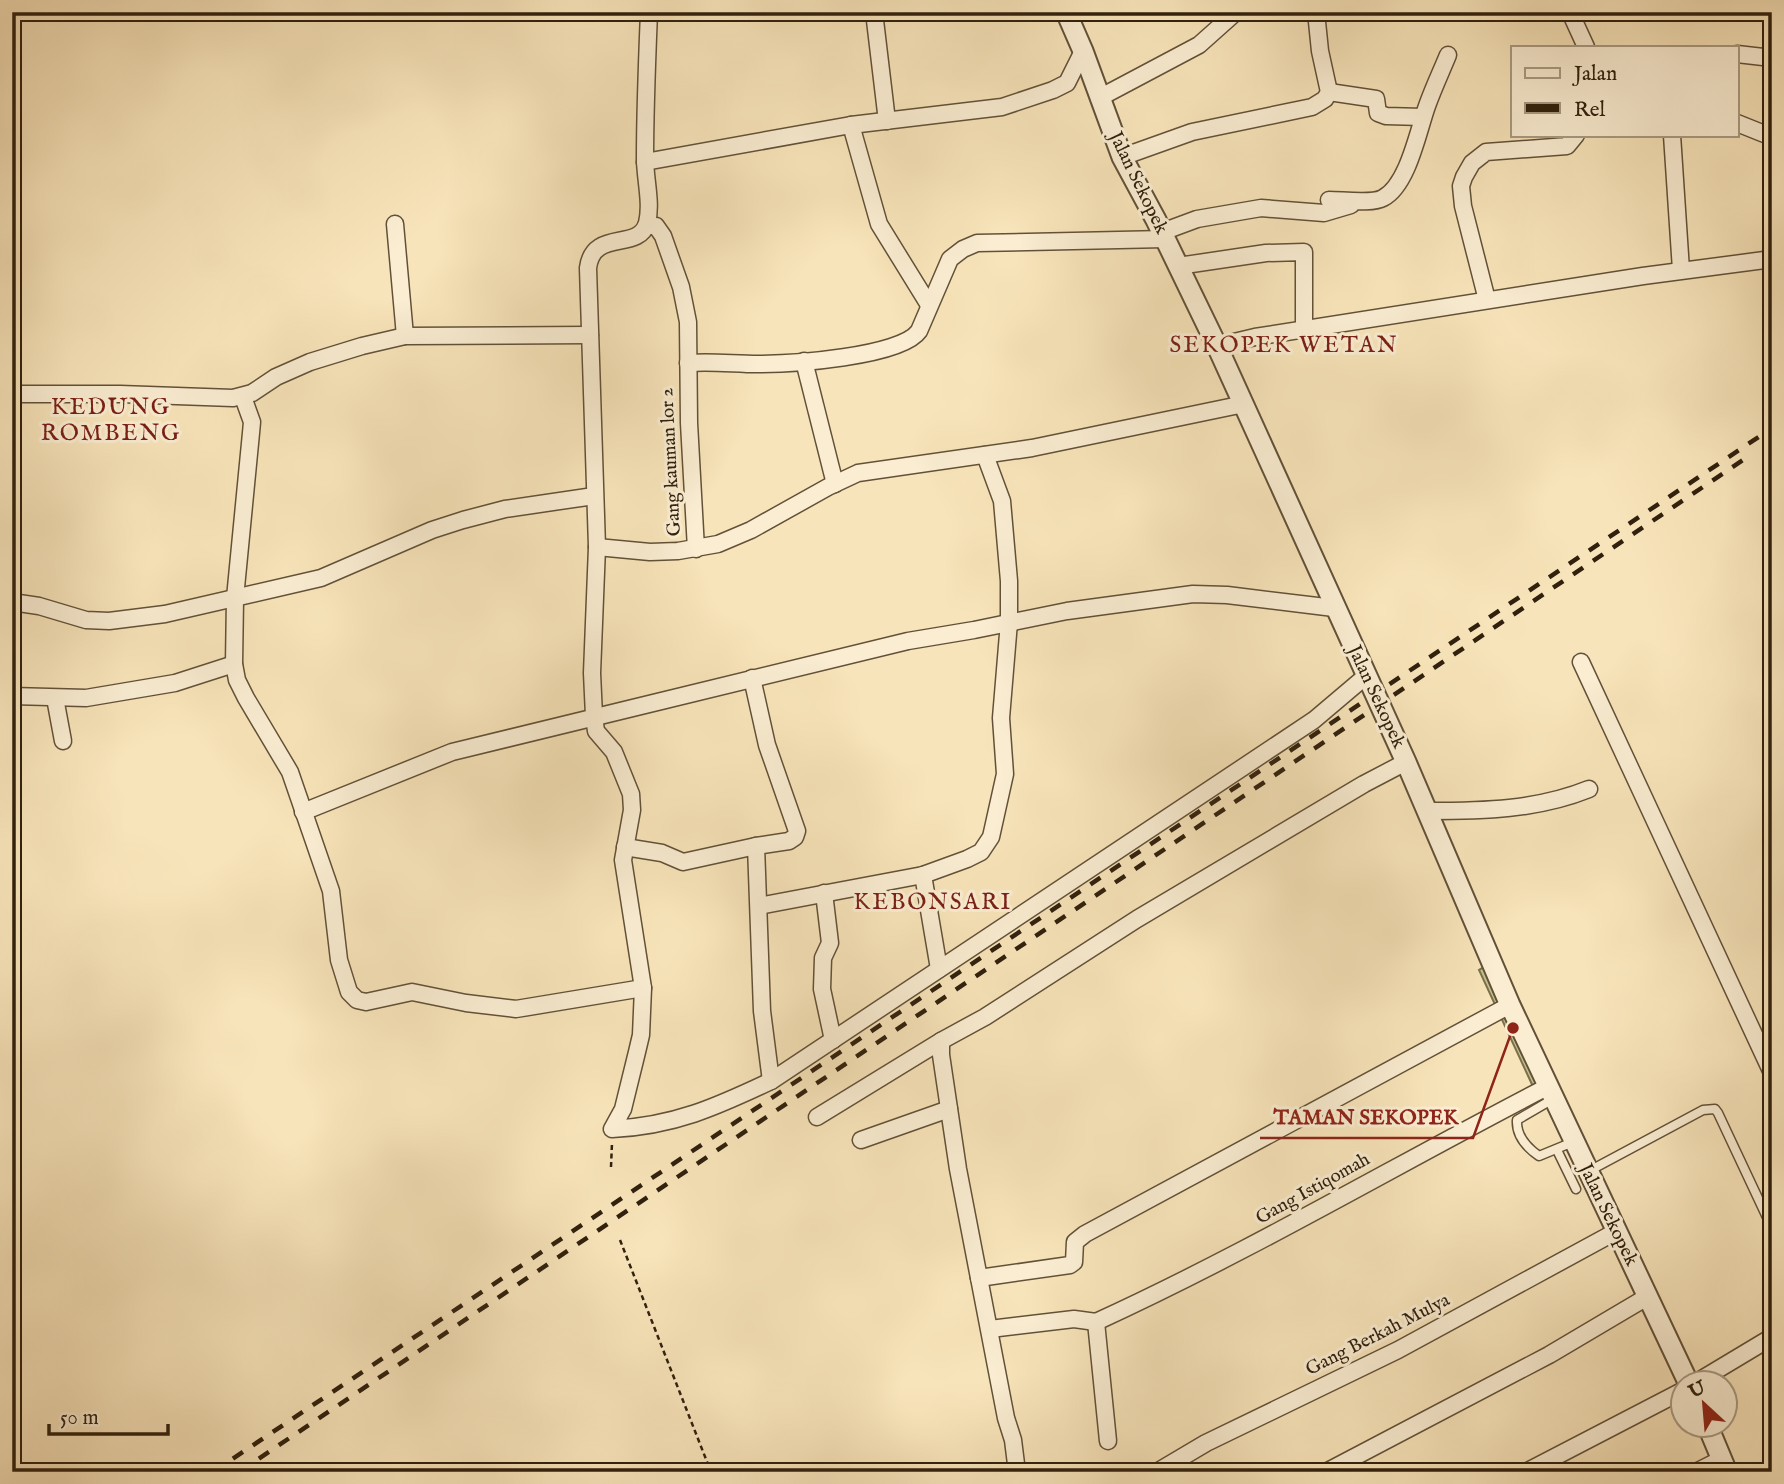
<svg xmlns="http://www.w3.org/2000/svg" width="1784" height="1484" font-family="'IM FELL English',serif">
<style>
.green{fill:#c3c28c;stroke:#7a714c;stroke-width:2}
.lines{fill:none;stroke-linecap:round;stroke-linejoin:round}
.service-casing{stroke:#625138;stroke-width:11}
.minor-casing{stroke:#625138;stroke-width:19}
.tertiary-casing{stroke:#625138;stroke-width:23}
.path{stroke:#30200d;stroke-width:2.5;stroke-dasharray:5 3.5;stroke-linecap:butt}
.service{stroke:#faedd2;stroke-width:8}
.minor{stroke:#faedd2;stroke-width:16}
.tertiary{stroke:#faedd2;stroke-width:19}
.rail{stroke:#30200d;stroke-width:4.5;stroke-dasharray:12 12;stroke-linecap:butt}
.labels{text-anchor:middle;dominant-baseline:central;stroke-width:6;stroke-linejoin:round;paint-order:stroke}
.street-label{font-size:19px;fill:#30200d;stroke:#faedd2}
.quarter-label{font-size:23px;letter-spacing:2px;fill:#7a1f14;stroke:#faedd2}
.leader{fill:none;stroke:#8f2418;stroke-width:2.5}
.callout-dot{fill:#8f2418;stroke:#faedd2;stroke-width:2.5}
.callout-label{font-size:21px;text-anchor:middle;font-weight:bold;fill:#8f2418;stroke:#faedd2;stroke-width:6;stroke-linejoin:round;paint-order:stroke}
</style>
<rect width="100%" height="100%" fill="#f8e4ba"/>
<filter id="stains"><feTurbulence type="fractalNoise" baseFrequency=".00286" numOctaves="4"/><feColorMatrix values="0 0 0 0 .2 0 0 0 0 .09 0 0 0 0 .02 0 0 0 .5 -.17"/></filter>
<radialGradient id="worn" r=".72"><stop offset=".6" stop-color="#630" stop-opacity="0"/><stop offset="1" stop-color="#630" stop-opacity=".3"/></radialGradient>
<!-- green -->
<path class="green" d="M 1491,963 L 1547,1087 L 1536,1093 L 1479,970 Z"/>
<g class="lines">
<!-- service casing -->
<g class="service-casing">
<g id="service">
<path d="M 1553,1099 L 1517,1120 C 1516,1136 1526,1147 1539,1156 L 1573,1142"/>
<path d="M 1557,1150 L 1576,1189"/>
<path d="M 1589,1171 L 1703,1110 L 1715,1109 L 1718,1113 L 1772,1228"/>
</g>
</g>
<!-- minor casing -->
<g class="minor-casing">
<g id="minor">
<path d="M 649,12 C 647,61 645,109 645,158 C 645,179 652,203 647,223 C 639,252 593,228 588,268 L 597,547 L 592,673 L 594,716 L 596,731 L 614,752 L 631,794 L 632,810 L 623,860 L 643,988 L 641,1035 L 637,1052 L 623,1109 L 612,1129 C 674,1126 716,1107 771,1081 L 1314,720 L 1366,676"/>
<path d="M 874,12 L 887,121"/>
<path d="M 1570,12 L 1586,47"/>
<path d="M 1737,54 L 1772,58"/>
<path d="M 1329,92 L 1376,99 L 1378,113 L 1386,116 L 1423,117"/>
<path d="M 1099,98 L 1199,45 L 1236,12"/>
<path d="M 1737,123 L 1772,137"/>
<path d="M 851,125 L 879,224 L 929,305"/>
<path d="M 1672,135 L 1681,270"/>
<path d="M 1122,157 L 1192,132 L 1312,107 L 1325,99 L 1329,92 L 1320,51 L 1316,12"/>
<path d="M 645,162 L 851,125 L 1002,107 L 1053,90 L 1067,83 L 1083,51"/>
<path d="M 1329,200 C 1343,200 1373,204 1383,198 C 1408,185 1418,131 1427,106 C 1433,89 1441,72 1448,55"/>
<path d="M 395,224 L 405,336"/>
<path d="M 646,226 L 656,226 L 663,236 L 681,287 L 688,322 L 689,423 L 696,549"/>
<path d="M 1162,232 L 1197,219 L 1261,208 L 1324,213 L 1351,205"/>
<path d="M 1178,266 L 1266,253 L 1304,252 L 1304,329"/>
<path d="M 1487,300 L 1463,206 L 1461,186 L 1464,177 L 1472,163 L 1486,152 L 1567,146 L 1576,135"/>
<path d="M 1217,346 L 1255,337 L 1643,276 L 1772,259"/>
<path d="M 804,361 L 835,484"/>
<path d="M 688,363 C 711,361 735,364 758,364 C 790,364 901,357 919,331 L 950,259 L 963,249 L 977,243 L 1165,239"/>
<path d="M 12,394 L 120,394 L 233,398 L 252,393 L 276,377 L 310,362 L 362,346 L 405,336 L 590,335"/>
<path d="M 243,397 L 252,422 L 251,433 L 235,598 L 234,664 L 237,680 L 246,698 L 290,772 L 331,891 L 339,960 L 349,992 L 357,1000 L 366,1002 L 412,992 L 466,1003 L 516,1009 L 643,988"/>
<path d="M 597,547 L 650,552 L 678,551 L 718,544 L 751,530 L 828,487 L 858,473 L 1032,448 L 1244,404"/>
<path d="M 12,602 L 39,606 L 86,620 L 109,621 L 165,614 L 321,578 L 432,530 L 463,520 L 505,509 L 594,496"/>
<path d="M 1581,662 L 1772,1073"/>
<path d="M 752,678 L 767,745 L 797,831 L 795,837 L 789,841 L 756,846 L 762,1011 L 771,1081"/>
<path d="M 12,696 L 86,698 L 175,683 L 234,664"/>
<path d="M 55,698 L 63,741"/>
<path d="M 1427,811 C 1483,811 1537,810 1589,789"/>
<path d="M 303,812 L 452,752 L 908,641 L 974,630 L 1067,611 L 1193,594 L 1227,595 L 1334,608"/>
<path d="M 625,847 L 662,853 L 683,862 L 756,846"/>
<path d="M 923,875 L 939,969"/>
<path d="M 824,893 L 830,943 L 823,958 L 822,989 L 833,1040"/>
<path d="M 759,906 L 923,875 L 967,859 L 981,852 L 991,837 L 1005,774 L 1001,718 L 1009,622 L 1009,581 L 1002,501 L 985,455"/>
<path d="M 817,1117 L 941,1041"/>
<path d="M 861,1140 L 949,1109"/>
<path d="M 979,1278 L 1070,1265 L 1074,1262 L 1075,1242 L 1085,1234 L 1510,1005"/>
<path d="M 1096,1322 C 1251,1251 1396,1165 1547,1087"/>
<path d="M 1096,1322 L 1108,1441"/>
<path d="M 990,1329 L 1074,1319 L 1096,1322"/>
<path d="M 1697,1382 L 1772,1337"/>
<path d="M 1017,1472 L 1013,1440 L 1006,1418 L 958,1169 L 941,1055 L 941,1041 L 985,1017 L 1137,919 L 1364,784 L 1406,762"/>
<path d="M 1157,1472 L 1206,1443 L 1398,1350 L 1617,1231"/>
<path d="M 1326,1472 L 1549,1355 L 1647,1297"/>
<path d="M 1526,1472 L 1682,1391"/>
<path d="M 1696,1472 L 1722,1459"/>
</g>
</g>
<!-- tertiary casing -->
<g class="tertiary-casing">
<g id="tertiary">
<path d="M 1066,12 L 1083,51 L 1122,157 L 1156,220 L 1217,346 L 1406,762 L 1510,1005 L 1688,1382"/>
<path d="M 1707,1424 L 1727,1472"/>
</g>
</g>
<!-- path -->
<g class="path">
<path d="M 611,1167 L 612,1143"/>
<path d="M 620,1240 L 711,1472"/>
</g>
<!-- service -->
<use href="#service" class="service"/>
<!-- minor -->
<use href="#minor" class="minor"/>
<!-- tertiary -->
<use href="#tertiary" class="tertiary"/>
<!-- rail -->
<g class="rail">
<path d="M 213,1472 L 1772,428"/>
<path d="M 239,1472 L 1749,456"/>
</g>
</g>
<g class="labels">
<!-- street labels -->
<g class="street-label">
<text transform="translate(1138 183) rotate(64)">Jalan Sekopek</text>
<text transform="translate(671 462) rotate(-93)">Gang kauman lor 2</text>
<text transform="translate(1376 697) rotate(65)">Jalan Sekopek</text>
<text transform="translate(1313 1189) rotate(-29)">Gang Istiqomah</text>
<text transform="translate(1608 1215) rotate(64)">Jalan Sekopek</text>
<text transform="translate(1378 1335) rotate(-27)">Gang Berkah Mulya</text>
</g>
<!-- quarter labels -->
<g class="quarter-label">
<text x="1284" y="345">SEKOPEK WETAN</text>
<text x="111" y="407">KEDUNG<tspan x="111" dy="26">ROMBENG</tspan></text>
<text x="933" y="902">KEBONSARI</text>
</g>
</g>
<!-- callouts -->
<path class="leader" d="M1513 1028L1473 1138H1260"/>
<circle class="callout-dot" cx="1513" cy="1028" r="7"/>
<g class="callout-label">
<text x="1366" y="1124">TAMAN SEKOPEK</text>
</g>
<!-- margin -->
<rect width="1784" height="1484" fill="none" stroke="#f8e4ba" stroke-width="42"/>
<rect x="14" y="14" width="1756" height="1456" fill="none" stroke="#30200d" stroke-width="3.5"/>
<rect x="21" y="21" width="1742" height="1442" fill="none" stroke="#30200d" stroke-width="2"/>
<!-- legend -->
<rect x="1511" y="46" width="228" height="91" fill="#faedd2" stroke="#a99b83" stroke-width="2"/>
<rect x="1525" y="68" width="35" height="10" fill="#faedd2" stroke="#a99b83" stroke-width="2"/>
<text x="1574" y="80" font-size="21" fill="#30200d">Jalan</text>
<rect x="1525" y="103" width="35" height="10" fill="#30200d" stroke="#a99b83" stroke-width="2"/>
<text x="1574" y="116" font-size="21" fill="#30200d">Rel</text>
<!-- north arrow -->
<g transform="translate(1704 1404) rotate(334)"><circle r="33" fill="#faedd2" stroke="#a99b83" stroke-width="2"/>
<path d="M0-5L12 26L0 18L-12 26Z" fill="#8f2418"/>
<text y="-10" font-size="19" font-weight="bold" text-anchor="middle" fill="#30200d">U</text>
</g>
<!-- scale -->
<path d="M49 1424v10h119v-10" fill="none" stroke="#30200d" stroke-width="3.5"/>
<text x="60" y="1424" font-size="21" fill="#30200d" stroke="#faedd2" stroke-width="5" paint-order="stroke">50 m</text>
<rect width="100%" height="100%" filter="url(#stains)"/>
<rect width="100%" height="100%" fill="url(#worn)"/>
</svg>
